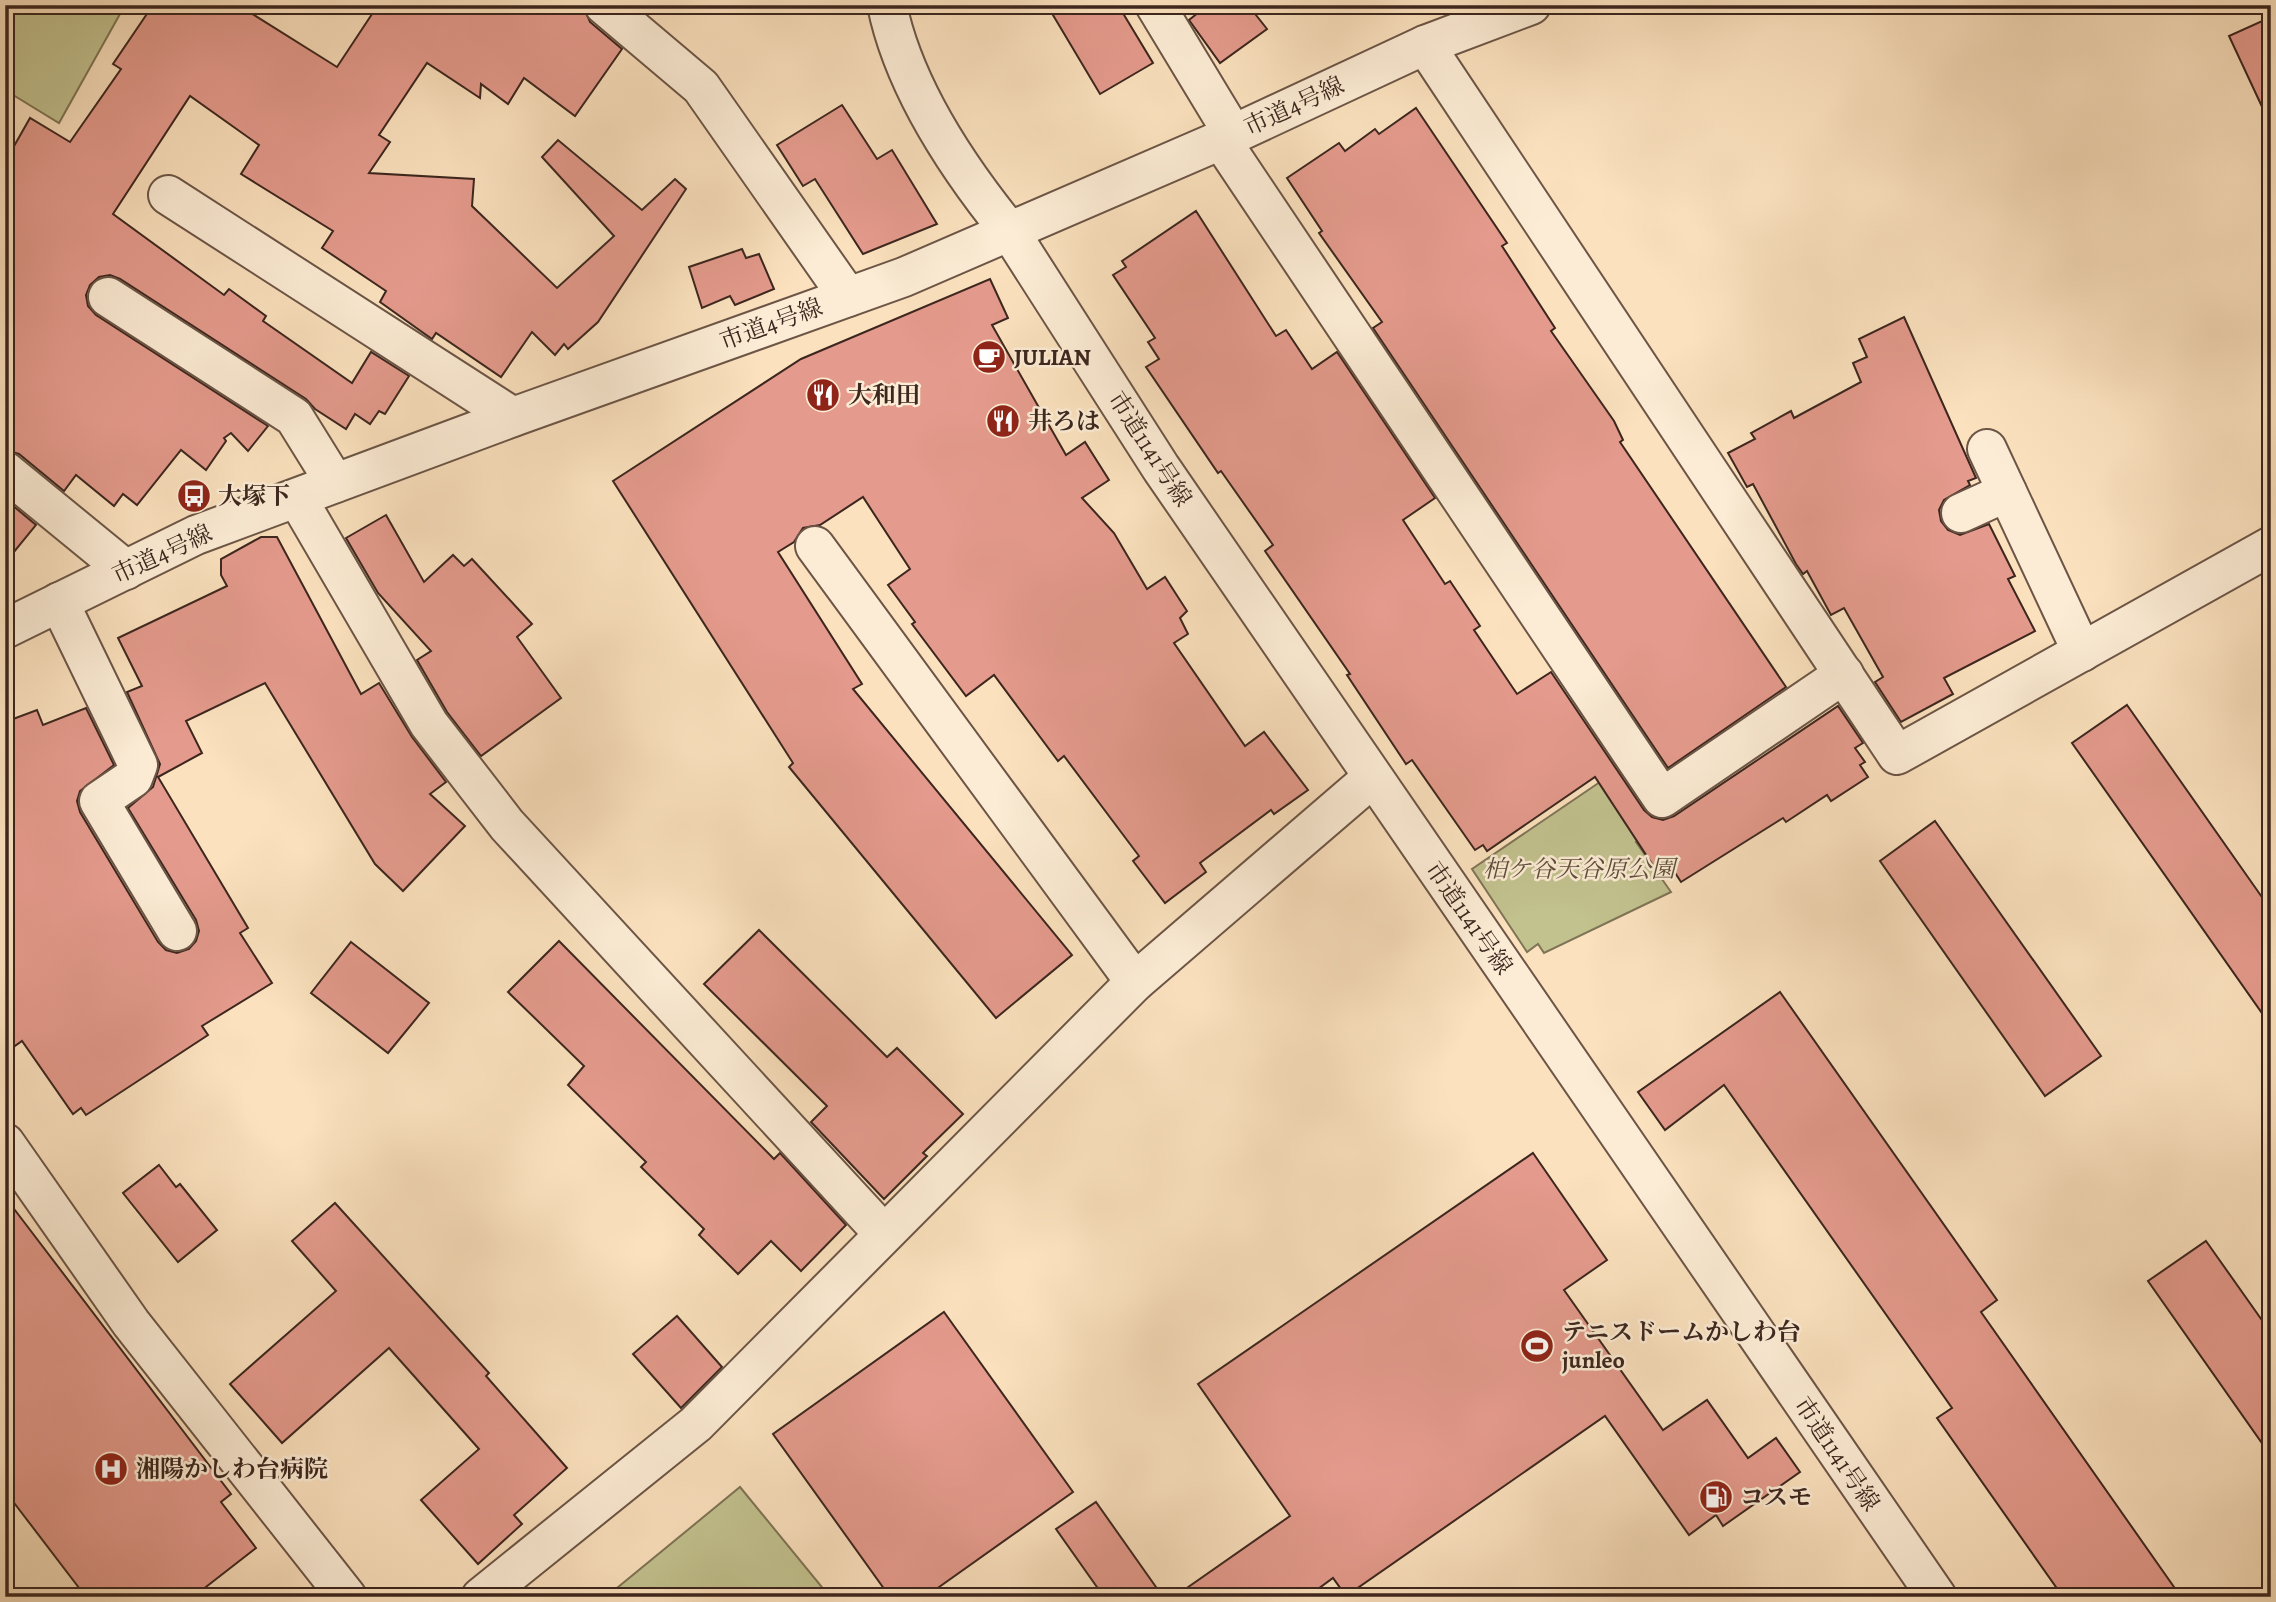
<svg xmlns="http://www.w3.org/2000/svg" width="2276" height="1602" font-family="Alegreya,'Noto Serif JP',serif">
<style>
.green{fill:#c2c28f;stroke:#7f7456;stroke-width:2}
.building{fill:#e49a8c;stroke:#3c261e;stroke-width:2}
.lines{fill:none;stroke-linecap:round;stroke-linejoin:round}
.minor-casing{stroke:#6c5546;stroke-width:42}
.minor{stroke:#fcecd5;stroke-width:38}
.labels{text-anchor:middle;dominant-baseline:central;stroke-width:5;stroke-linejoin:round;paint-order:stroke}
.street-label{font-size:24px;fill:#3c261e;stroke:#fcecd5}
.poi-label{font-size:24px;font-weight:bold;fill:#3c261e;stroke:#fcecd5;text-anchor:start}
.park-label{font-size:24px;font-style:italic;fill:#5e4d3a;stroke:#fcecd5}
</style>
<rect width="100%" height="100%" fill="#fbe1be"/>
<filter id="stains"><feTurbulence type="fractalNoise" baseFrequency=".00286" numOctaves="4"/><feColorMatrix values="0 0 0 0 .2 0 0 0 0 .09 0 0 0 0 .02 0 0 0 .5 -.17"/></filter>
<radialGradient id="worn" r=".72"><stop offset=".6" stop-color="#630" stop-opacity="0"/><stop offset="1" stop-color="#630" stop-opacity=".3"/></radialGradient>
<!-- green -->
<g class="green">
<path d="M 5,5 L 125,5 L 59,123 L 5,90 Z"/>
<path d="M 1600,782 L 1653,830 L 1636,842 L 1671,892 L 1544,953 L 1538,944 L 1527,952 L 1472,869 Z"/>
<path d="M 740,1487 L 830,1597 L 606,1597 Z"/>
</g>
<!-- building -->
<g class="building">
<path d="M 153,5 L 238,5 L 337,67 L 378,5 L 583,5 L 590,22 L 622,49 L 575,116 L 524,78 L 508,104 L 481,84 L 480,98 L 427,63 L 379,135 L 390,142 L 369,173 L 474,179 L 472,206 L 557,288 L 614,236 L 542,157 L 558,140 L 642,210 L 675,179 L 686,189 L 598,322 L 568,349 L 564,344 L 555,355 L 532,332 L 501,377 L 436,333 L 432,339 L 380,302 L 386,291 L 322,248 L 333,231 L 241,174 L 259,145 L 190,96 L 113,214 L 224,295 L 229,289 L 266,316 L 263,321 L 352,383 L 371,352 L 409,376 L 385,414 L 379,411 L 370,424 L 355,414 L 346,429 L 315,409 L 306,399 L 120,279 L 110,275 L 99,277 L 90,285 L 86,295 L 88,306 L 96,315 L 268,426 L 248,451 L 231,433 L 224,438 L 226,441 L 206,470 L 181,450 L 137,505 L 123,494 L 114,506 L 76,475 L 64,491 L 19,454 L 5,450 L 5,162 L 30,118 L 70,142 L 121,69 L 113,64 Z"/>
<path d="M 1047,5 L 1118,5 L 1153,63 L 1100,94 Z"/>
<path d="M 1208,5 L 1248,5 L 1267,29 L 1220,63 L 1189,20 Z"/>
<path d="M 2271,17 L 2271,126 L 2229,36 Z"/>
<path d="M 842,105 L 877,159 L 892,150 L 937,224 L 863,254 L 815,179 L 803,186 L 777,145 Z"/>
<path d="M 1416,108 L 1507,243 L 1502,246 L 1555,328 L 1551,331 L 1614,421 L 1623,440 L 1620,442 L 1786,687 L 1668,768 L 1373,328 L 1382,322 L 1319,233 L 1322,231 L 1287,178 L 1339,143 L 1345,151 L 1375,129 L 1379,134 Z"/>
<path d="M 1196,211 L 1276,336 L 1286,330 L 1312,369 L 1337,352 L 1435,498 L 1403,520 L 1445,584 L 1450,581 L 1480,626 L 1474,630 L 1517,694 L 1551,672 L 1644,810 L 1652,817 L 1663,820 L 1674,816 L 1838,706 L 1863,743 L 1855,748 L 1865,762 L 1860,765 L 1868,777 L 1831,801 L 1827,795 L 1786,822 L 1783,818 L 1681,882 L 1668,862 L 1656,870 L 1595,777 L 1487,851 L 1483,845 L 1475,850 L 1412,760 L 1406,764 L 1347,675 L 1350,674 L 1265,551 L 1273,545 L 1221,471 L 1218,473 L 1146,367 L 1159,359 L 1148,342 L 1155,338 L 1113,275 L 1126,267 L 1122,261 Z"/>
<path d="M 742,249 L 746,258 L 759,254 L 774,289 L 735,305 L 730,296 L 702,308 L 689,267 Z"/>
<path d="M 990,279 L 1008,318 L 992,325 L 1066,455 L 1085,442 L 1109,480 L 1082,498 L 1114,533 L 1147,589 L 1165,577 L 1187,611 L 1180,618 L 1188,634 L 1174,643 L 1245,746 L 1264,732 L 1308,790 L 1274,814 L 1271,810 L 1200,863 L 1206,872 L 1165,903 L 1133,861 L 1139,856 L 1064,756 L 1058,761 L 994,675 L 966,696 L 912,624 L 915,622 L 888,585 L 910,569 L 863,497 L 820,525 L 803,528 L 794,542 L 778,552 L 862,684 L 853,689 L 1072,955 L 996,1018 L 789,767 L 793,763 L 613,481 L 801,359 Z"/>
<path d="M 1904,317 L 1976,478 L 1968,481 L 1970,485 L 1944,500 L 1939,510 L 1941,521 L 1948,530 L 1960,535 L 1989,524 L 2015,576 L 2008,579 L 2035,631 L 1944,678 L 1953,694 L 1901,722 L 1875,682 L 1883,677 L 1844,608 L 1831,615 L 1807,571 L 1803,574 L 1796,564 L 1753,484 L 1747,487 L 1728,453 L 1755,439 L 1751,433 L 1791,411 L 1794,418 L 1861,382 L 1853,363 L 1867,357 L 1859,339 Z"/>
<path d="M 5,499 L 36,525 L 5,563 Z"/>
<path d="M 386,515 L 424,582 L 453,555 L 464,566 L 472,559 L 532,624 L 517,637 L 561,698 L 481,756 L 447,712 L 417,660 L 431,651 L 378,593 L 346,538 Z"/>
<path d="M 261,537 L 277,537 L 361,694 L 379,683 L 412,737 L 446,782 L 430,794 L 465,826 L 403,891 L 375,864 L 265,683 L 186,721 L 202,753 L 158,777 L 248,928 L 240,933 L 272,983 L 202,1026 L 208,1035 L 86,1115 L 81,1108 L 73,1114 L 22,1041 L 5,1053 L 5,722 L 37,710 L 43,725 L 86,708 L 114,765 L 80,791 L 77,801 L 80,812 L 158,942 L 166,950 L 177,953 L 189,949 L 196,941 L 199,931 L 196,920 L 128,808 L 153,787 L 160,764 L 127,692 L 142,686 L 118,638 L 227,586 L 221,575 L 221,559 Z"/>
<path d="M 2127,705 L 2271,910 L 2271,1026 L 2072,743 Z"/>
<path d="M 1935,821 L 2101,1056 L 2045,1096 L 1880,861 Z"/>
<path d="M 759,930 L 887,1057 L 897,1048 L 963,1114 L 923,1153 L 927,1156 L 884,1199 L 811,1122 L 827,1106 L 704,984 Z"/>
<path d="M 559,941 L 774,1159 L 780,1153 L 846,1225 L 801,1271 L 771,1241 L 738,1274 L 699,1235 L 704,1229 L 641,1167 L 646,1162 L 568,1085 L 584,1066 L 508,992 Z"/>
<path d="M 351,942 L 429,1003 L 388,1053 L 311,993 Z"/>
<path d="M 1780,992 L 1997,1300 L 1981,1312 L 2181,1597 L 2063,1597 L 1937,1418 L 1952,1408 L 1724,1085 L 1665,1130 L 1638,1092 Z"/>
<path d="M 1533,1153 L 1607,1260 L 1564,1290 L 1663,1430 L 1707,1400 L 1748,1458 L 1776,1438 L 1800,1472 L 1723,1526 L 1716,1515 L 1689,1535 L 1605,1416 L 1346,1596 L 1333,1578 L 1307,1597 L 1174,1597 L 1290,1516 L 1198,1384 Z"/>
<path d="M 159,1165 L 176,1187 L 180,1184 L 217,1230 L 178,1262 L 123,1193 Z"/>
<path d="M 5,1197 L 231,1494 L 221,1502 L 256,1548 L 193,1597 L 86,1597 L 5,1491 Z"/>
<path d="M 335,1203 L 489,1373 L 486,1376 L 567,1468 L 514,1515 L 522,1524 L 478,1564 L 421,1500 L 479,1449 L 389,1348 L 282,1443 L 230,1384 L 336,1291 L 292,1241 Z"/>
<path d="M 2206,1241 L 2271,1333 L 2271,1456 L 2148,1281 Z"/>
<path d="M 944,1312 L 1073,1492 L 925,1597 L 890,1597 L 773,1434 Z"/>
<path d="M 677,1316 L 722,1367 L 681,1408 L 633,1354 Z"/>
<path d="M 1096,1502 L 1163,1597 L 1104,1597 L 1056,1529 Z"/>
</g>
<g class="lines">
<!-- minor casing -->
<g class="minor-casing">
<g id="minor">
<path d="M 604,5 L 701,87 L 848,297"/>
<path d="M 887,5 C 904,88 957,167 1010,232 L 1161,468 L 1937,1597"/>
<path d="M 1155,5 L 1233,134"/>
<path d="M 1425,45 L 1897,755 L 2271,546"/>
<path d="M 1221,140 L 1662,798 L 1844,674"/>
<path d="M 168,195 L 513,417"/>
<path d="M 108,297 L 294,417 L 335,483"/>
<path d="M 1987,449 L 2082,652"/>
<path d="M 5,471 L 126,570"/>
<path d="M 297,498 L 429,724 L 507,825 L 883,1233"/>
<path d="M 1961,513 L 2007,492"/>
<path d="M 815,546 L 1135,982"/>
<path d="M 59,602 L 138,765 L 133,778 L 99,801 L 177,931"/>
<path d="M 5,629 L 196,535 L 513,417 L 904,277 L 1221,140 L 1425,45 L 1531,5"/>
<path d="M 5,1143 L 131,1323 L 347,1597"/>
<path d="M 481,1597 L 696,1424 L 1135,982 L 1372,778"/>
</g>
</g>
<!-- minor -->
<use href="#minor" class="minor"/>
</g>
<!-- icons -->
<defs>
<g id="cafe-disc" transform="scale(1.75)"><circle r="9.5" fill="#8f2418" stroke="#fcecd5"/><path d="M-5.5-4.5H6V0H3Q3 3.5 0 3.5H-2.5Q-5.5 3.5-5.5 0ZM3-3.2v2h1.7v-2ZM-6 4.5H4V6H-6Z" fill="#fff"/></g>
<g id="restaurant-disc" transform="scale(1.75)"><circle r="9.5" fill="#8f2418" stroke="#fcecd5"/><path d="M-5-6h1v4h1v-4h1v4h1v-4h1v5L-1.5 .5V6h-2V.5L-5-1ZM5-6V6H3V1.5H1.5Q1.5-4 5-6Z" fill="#fff"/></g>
<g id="bus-disc" transform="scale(1.75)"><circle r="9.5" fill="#8f2418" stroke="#fcecd5"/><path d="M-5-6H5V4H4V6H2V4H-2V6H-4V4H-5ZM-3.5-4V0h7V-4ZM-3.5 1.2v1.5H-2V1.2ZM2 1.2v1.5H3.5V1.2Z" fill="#fff"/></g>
<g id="stadium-disc" transform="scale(1.75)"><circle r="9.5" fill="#8f2418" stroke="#fcecd5"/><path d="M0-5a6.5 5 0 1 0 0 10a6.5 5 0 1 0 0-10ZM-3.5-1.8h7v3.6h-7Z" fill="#fff"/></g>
<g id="hospital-disc" transform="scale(1.75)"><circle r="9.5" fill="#8f2418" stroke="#fcecd5"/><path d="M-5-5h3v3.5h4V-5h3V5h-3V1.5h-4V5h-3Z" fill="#fff"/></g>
<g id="fuel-disc" transform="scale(1.75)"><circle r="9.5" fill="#8f2418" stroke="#fcecd5"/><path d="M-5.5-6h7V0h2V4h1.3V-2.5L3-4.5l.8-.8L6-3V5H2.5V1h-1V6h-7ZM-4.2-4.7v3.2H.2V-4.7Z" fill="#fff"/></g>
</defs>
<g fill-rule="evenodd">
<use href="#cafe-disc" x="989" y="357"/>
<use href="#restaurant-disc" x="823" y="395"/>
<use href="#restaurant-disc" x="1003" y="421"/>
<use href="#bus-disc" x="194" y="496"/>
<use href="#stadium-disc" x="1537" y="1346"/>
<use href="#hospital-disc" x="111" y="1469"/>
<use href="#fuel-disc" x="1716" y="1497"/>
</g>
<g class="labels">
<!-- street labels -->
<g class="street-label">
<text transform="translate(1294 106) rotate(-25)">市道4号線</text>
<text transform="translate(771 324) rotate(-20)">市道4号線</text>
<text transform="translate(1150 449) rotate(57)">市道1141号線</text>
<text transform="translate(162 554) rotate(-25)">市道4号線</text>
<text transform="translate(1469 918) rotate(55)">市道1141号線</text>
<text transform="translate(1837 1454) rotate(56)">市道1141号線</text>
</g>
<!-- poi labels -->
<g class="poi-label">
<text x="1014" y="357">JULIAN</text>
<text x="848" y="395">大和田</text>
<text x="1028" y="421">井ろは</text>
<text x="218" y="496">大塚下</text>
<text x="1562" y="1332">テニスドームかしわ台<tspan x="1562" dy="28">junleo</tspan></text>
<text x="136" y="1469">湘陽かしわ台病院</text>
<text x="1740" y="1497">コスモ</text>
</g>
<!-- park labels -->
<g class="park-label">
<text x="1579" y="869">柏ケ谷天谷原公園</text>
</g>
</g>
<!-- margin -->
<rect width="2276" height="1602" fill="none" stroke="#fbe1be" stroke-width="28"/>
<rect x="7" y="7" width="2262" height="1588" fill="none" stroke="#3c261e" stroke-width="3.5"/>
<rect x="14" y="14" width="2248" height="1574" fill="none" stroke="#3c261e" stroke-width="2"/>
<rect width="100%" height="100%" filter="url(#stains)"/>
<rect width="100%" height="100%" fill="url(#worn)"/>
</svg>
